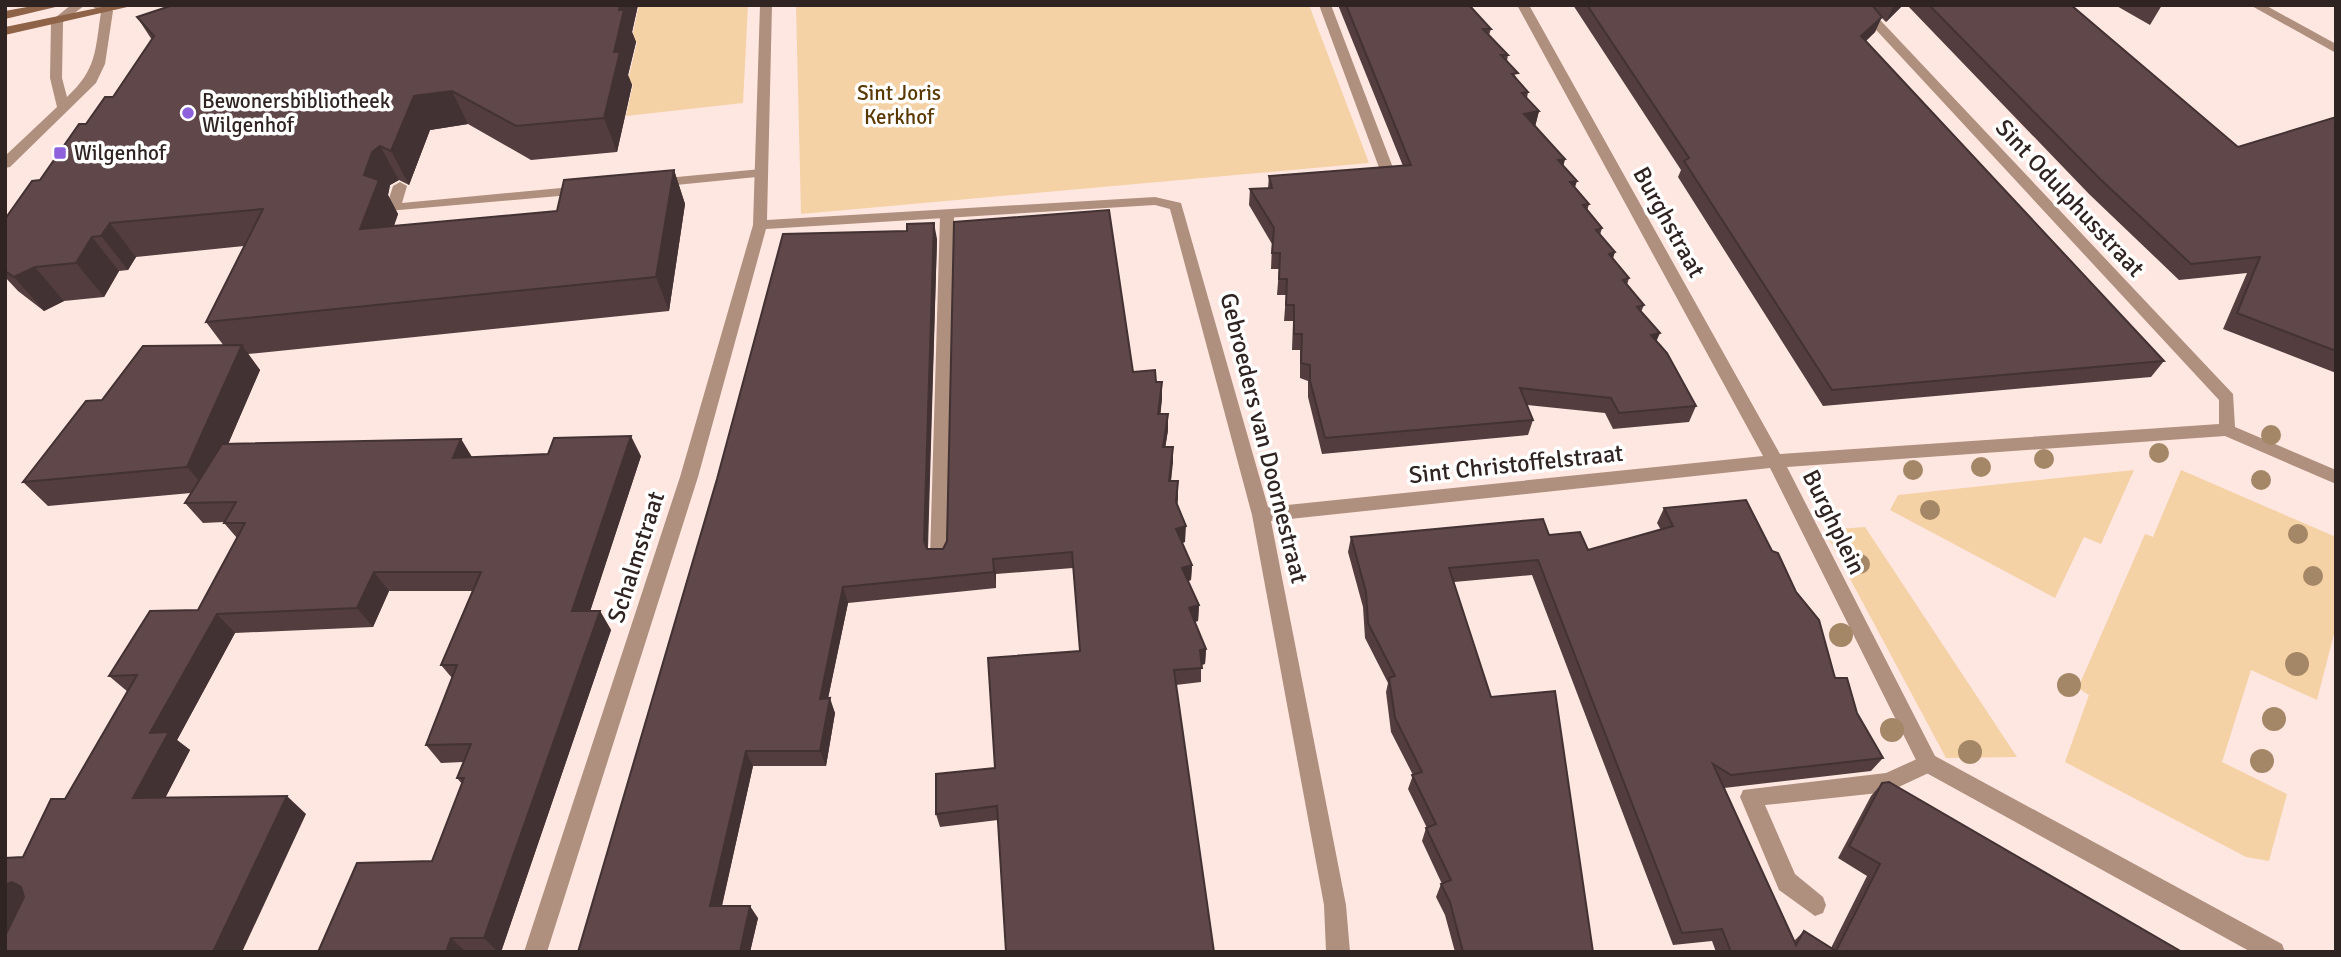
<svg xmlns="http://www.w3.org/2000/svg" width="2341" height="957" font-family="Signika,sans-serif">
<style>
.green{fill:#f5d1a6}
.lines{fill:none;stroke-linecap:round;stroke-linejoin:round}
.service{fill:#af907e;fill-rule:evenodd}
.minor{fill:#af907e;fill-rule:evenodd}
.tertiary{fill:#af907e;fill-rule:evenodd}
.secondary{fill:#8e6348;fill-rule:evenodd}
.tree{fill:#a48766}
.wall{fill:#533d3f}
.shaded-wall{fill:#433233}
.building{fill:#604749;stroke:#433233;stroke-width:2}
.poi-dot{fill:#8d62dc;stroke:#fff;stroke-width:2.5}
.labels{text-anchor:middle;dominant-baseline:central;stroke-width:7;stroke-linejoin:round;paint-order:stroke}
.far-park-label{font-size:21px;fill:#5a3802;stroke:#fff}
.far-poi-label{font-size:21px;fill:#2f2421;stroke:#fff;text-anchor:start}
.street-label{font-size:24px;fill:#2f2421;stroke:#fff}
</style>
<rect width="100%" height="100%" fill="#ffe7e1"/>
<!-- green -->
<g class="green">
<path d="M 639,5 L 748,5 L 743,103 L 626,116 L 633,85 L 627,85 L 637,42 L 631,42 Z"/>
<path d="M 796,5 L 1309,5 L 1369,163 L 801,214 Z"/>
<path d="M 2134,470 L 2101,544 L 2084,537 L 2055,598 L 1890,510 L 1898,495 Z"/>
<path d="M 2181,470 L 2336,537 L 2336,626 L 2317,700 L 2251,670 L 2222,762 L 2287,794 L 2269,861 L 2246,857 L 2065,762 L 2089,695 L 2078,688 L 2145,534 L 2153,537 Z"/>
<path d="M 1865,527 L 2017,757 L 1946,758 L 1824,530 Z"/>
</g>
<g class="lines">
<!-- service -->
<g class="service">
<path d="M 1319,5 L 1331,5 L 1395,173 L 1393,176 L 1388,177 L 1381,173 Z"/>
<path d="M 761,169 L 768,173 L 766,176 L 656,187 L 649,183 L 656,179 Z"/>
<path d="M 400,182 L 407,186 L 402,203 L 582,186 L 589,190 L 582,194 L 388,211 L 386,208 L 393,186 Z"/>
<path d="M 947,212 L 954,216 L 948,557 L 946,562 L 932,562 L 930,557 L 940,216 Z"/>
<path d="M 1928,754 L 1935,756 L 1938,763 L 1935,770 L 1888,792 L 1765,805 L 1795,874 L 1823,897 L 1826,905 L 1823,913 L 1815,916 L 1779,890 L 1740,797 L 1743,790 L 1886,773 Z"/>
</g>
<!-- minor -->
<path class="minor" d="M 760,5 L 772,5 L 767,220 L 1155,197 L 1181,203 L 1268,507 L 1763,456 L 1517,5 L 1529,5 L 1780,454 L 2219,424 L 2219,400 L 1853,5 L 1866,5 L 2233,394 L 2235,427 L 2336,470 L 2336,484 L 2225,436 L 1787,467 L 1935,756 L 2282,944 L 2285,952 L 2251,952 L 1921,770 L 1770,468 L 1271,521 L 1346,905 L 1350,952 L 1326,952 L 1324,905 L 1252,515 L 1170,209 L 1155,205 L 766,229 L 698,477 L 547,952 L 524,952 L 680,477 L 753,225 Z"/>
<!-- tertiary -->
<g class="tertiary">
<path d="M 71,5 L 85,5 L 63,22 L 62,78 L 67,97 C 97,69 95,51 101,12 L 90,5 L 105,5 L 113,11 L 105,64 L 96,83 L 10,167 L 5,168 L 5,156 L 57,107 L 50,78 L 51,21 Z"/>
<path d="M 2250,5 L 2265,5 L 2336,44 L 2336,53 Z"/>
</g>
<!-- secondary -->
<g class="secondary">
<path d="M 38,5 L 64,5 L 5,19 L 5,11 Z"/>
<path d="M 112,5 L 136,5 L 5,35 L 5,27 Z"/>
</g>
</g>
<!-- trees -->
<g class="tree">
<circle cx="2271" cy="435" r="10"/>
<circle cx="2159" cy="453" r="10"/>
<circle cx="2044" cy="459" r="10"/>
<circle cx="1981" cy="467" r="10"/>
<circle cx="1913" cy="470" r="10"/>
<circle cx="2261" cy="480" r="10"/>
<circle cx="1930" cy="510" r="10"/>
<circle cx="2298" cy="534" r="10"/>
<circle cx="1860" cy="564" r="10"/>
<circle cx="2313" cy="576" r="10"/>
<circle cx="1841" cy="635" r="12"/>
<circle cx="2297" cy="664" r="12"/>
<circle cx="2069" cy="685" r="12"/>
<circle cx="2274" cy="719" r="12"/>
<circle cx="1892" cy="730" r="12"/>
<circle cx="1970" cy="752" r="12"/>
<circle cx="2262" cy="761" r="12"/>
</g>
<!-- wall -->
<g class="wall">
<path d="M 173,5 L 638,5 L 632,32 L 636,42 L 628,75 L 632,85 L 617,152 L 531,160 L 468,124 L 430,130 L 409,185 L 399,180 L 390,185 L 388,195 L 398,214 L 394,226 L 557,211 L 674,170 L 685,204 L 669,311 L 248,354 L 260,370 L 228,444 L 461,439 L 472,457 L 641,456 L 590,611 L 600,611 L 611,630 L 501,952 L 318,952 L 432,861 L 462,784 L 457,778 L 463,762 L 441,763 L 426,745 L 452,678 L 441,665 L 472,591 L 389,591 L 373,627 L 235,633 L 177,740 L 190,750 L 165,798 L 306,814 L 5,952 L 5,858 L 23,857 L 65,799 L 128,692 L 109,676 L 198,610 L 237,538 L 224,523 L 224,522 L 203,523 L 185,503 L 191,493 L 48,506 L 23,482 L 102,400 L 224,346 L 206,322 L 244,246 L 136,257 L 128,270 L 119,271 L 104,297 L 64,301 L 44,311 L 18,291 L 5,277 L 5,219 L 40,180 L 86,124 L 113,97 L 152,40 L 137,17 Z"/>
<path d="M 1338,5 L 1473,5 L 1472,9 L 1491,29 L 1489,35 L 1508,55 L 1507,61 L 1517,79 L 1528,92 L 1527,98 L 1539,111 L 1535,126 L 1565,159 L 1563,166 L 1575,188 L 1589,204 L 1587,211 L 1602,228 L 1600,235 L 1613,259 L 1629,278 L 1627,285 L 1644,305 L 1641,312 L 1656,341 L 1696,406 L 1689,422 L 1613,429 L 1605,413 L 1527,405 L 1533,420 L 1528,435 L 1322,454 L 1308,397 L 1308,381 L 1300,378 L 1300,350 L 1292,350 L 1293,321 L 1284,321 L 1286,295 L 1277,295 L 1279,269 L 1271,269 L 1272,244 L 1249,205 L 1250,189 L 1268,188 L 1269,176 L 1403,166 Z"/>
<path d="M 1573,5 L 1903,5 L 1886,22 L 1881,17 L 1875,32 L 1866,41 L 2164,361 L 2151,377 L 1823,406 L 1678,177 L 1681,170 Z"/>
<path d="M 1907,5 L 2071,5 L 2238,147 L 2336,117 L 2336,373 L 2223,329 L 2247,273 L 2179,280 L 2089,194 Z"/>
<path d="M 2115,5 L 2162,5 L 2150,25 Z"/>
<path d="M 937,239 L 928,549 L 943,549 L 1133,372 L 1156,382 L 1162,398 L 1160,414 L 1168,430 L 1165,447 L 1173,447 L 1171,481 L 1178,497 L 1177,506 L 1185,542 L 1182,543 L 1192,565 L 1191,580 L 1188,581 L 1199,605 L 1198,621 L 1194,622 L 1206,649 L 1205,664 L 1201,665 L 1201,682 L 1176,685 L 998,820 L 940,827 L 936,814 L 995,768 L 1080,651 L 1073,568 L 996,574 L 996,588 L 848,603 L 828,698 L 835,713 L 826,766 L 753,766 L 722,906 L 758,918 L 750,952 L 578,952 Z"/>
<path d="M 1664,508 L 1835,678 L 1883,758 L 1871,771 L 1724,788 L 1794,941 L 1804,931 L 1831,948 L 1867,876 L 1838,858 L 1871,796 L 1882,783 L 2182,952 L 1716,952 L 1712,941 L 1673,945 L 1532,575 L 1454,582 L 1491,697 L 1593,952 L 1455,952 L 1445,915 L 1436,897 L 1441,884 L 1442,884 L 1422,841 L 1426,828 L 1427,828 L 1408,789 L 1413,775 L 1391,732 L 1386,692 L 1388,683 L 1365,638 L 1363,607 L 1348,552 L 1351,537 L 1549,535 L 1588,550 L 1661,530 L 1657,523 Z"/>
</g>
<!-- shaded-wall -->
<g class="shaded-wall">
<path d="M 620,5 L 638,5 L 632,32 L 636,42 L 628,75 L 632,85 L 617,152 L 604,118 Z"/>
<path d="M 1894,5 L 1903,5 L 1886,22 L 1893,7 Z"/>
<path d="M 1882,17 L 1875,32 L 1855,51 L 1861,36 Z"/>
<path d="M 452,91 L 468,124 L 430,130 L 409,185 L 391,151 L 414,96 Z"/>
<path d="M 1539,111 L 1535,127 L 1524,114 Z"/>
<path d="M 380,146 L 399,180 L 390,185 L 388,195 L 398,214 L 380,263 L 360,229 L 364,175 L 372,152 Z"/>
<path d="M 1565,159 L 1561,175 L 1558,160 Z"/>
<path d="M 674,170 L 685,204 L 669,311 L 656,277 Z"/>
<path d="M 1577,181 L 1572,197 L 1570,182 Z"/>
<path d="M 110,223 L 136,257 L 128,270 L 101,236 Z"/>
<path d="M 934,223 L 937,239 L 927,557 L 924,541 Z"/>
<path d="M 92,237 L 119,271 L 104,297 L 76,263 Z"/>
<path d="M 1615,252 L 1610,268 L 1609,254 Z"/>
<path d="M 35,267 L 64,301 L 44,311 L 14,277 Z"/>
<path d="M 1660,333 L 1653,349 L 1651,335 Z"/>
<path d="M 242,345 L 260,370 L 208,491 L 187,467 Z"/>
<path d="M 1162,382 L 1162,398 L 1159,430 L 1158,414 Z"/>
<path d="M 1168,414 L 1168,430 L 1163,463 L 1163,447 Z"/>
<path d="M 631,436 L 641,456 L 584,630 L 572,611 Z"/>
<path d="M 461,439 L 473,459 L 453,458 Z"/>
<path d="M 1173,447 L 1173,463 L 1169,497 L 1169,481 Z"/>
<path d="M 1178,481 L 1178,497 L 1176,518 L 1176,502 Z"/>
<path d="M 1186,526 L 1185,542 L 1176,545 L 1176,529 Z"/>
<path d="M 993,559 L 996,574 L 996,588 L 994,572 Z"/>
<path d="M 1192,565 L 1191,580 L 1182,583 L 1182,568 Z"/>
<path d="M 374,572 L 389,591 L 373,627 L 357,608 Z"/>
<path d="M 843,587 L 848,603 L 825,713 L 820,699 Z"/>
<path d="M 1199,605 L 1198,621 L 1188,623 L 1189,608 Z"/>
<path d="M 600,611 L 611,630 L 501,952 L 498,952 L 484,938 Z"/>
<path d="M 217,614 L 235,633 L 177,740 L 190,750 L 156,816 L 133,798 L 150,733 Z"/>
<path d="M 1206,649 L 1205,664 L 1199,665 L 1200,650 Z"/>
<path d="M 830,698 L 835,713 L 826,766 L 820,751 Z"/>
<path d="M 746,751 L 753,766 L 719,918 L 710,906 Z"/>
<path d="M 287,796 L 306,814 L 242,952 L 213,952 Z"/>
<path d="M 12,882 L 38,899 L 5,952 L 5,885 Z"/>
<path d="M 750,906 L 758,918 L 750,952 L 740,952 Z"/>
<path d="M 451,938 L 466,952 L 446,952 Z"/>
</g>
<!-- building -->
<g class="building">
<path d="M 173,5 L 620,5 L 619,10 L 624,10 L 614,52 L 620,52 L 604,118 L 516,126 L 452,91 L 414,96 L 391,151 L 380,146 L 372,152 L 364,175 L 379,180 L 360,229 L 557,211 L 564,180 L 674,170 L 656,277 L 206,322 L 263,209 L 110,223 L 101,236 L 92,237 L 76,263 L 35,267 L 14,277 L 5,271 L 5,219 L 32,181 L 40,180 L 79,124 L 86,124 L 105,97 L 113,97 L 154,36 L 137,17 Z"/>
<path d="M 1346,5 L 1469,5 L 1491,29 L 1483,29 L 1508,55 L 1501,55 L 1518,73 L 1512,74 L 1528,92 L 1522,93 L 1539,111 L 1524,114 L 1565,159 L 1558,160 L 1577,181 L 1570,182 L 1589,204 L 1583,205 L 1602,228 L 1596,230 L 1615,252 L 1609,254 L 1629,278 L 1623,280 L 1644,305 L 1637,307 L 1660,333 L 1651,335 L 1667,353 L 1696,406 L 1619,413 L 1611,398 L 1520,388 L 1533,420 L 1325,438 L 1310,381 L 1310,365 L 1301,363 L 1302,334 L 1294,334 L 1294,305 L 1286,305 L 1287,279 L 1279,279 L 1280,253 L 1272,253 L 1274,228 L 1250,189 L 1272,188 L 1269,176 L 1411,165 Z"/>
<path d="M 1587,5 L 1872,5 L 1882,17 L 1861,36 L 2164,361 L 1832,390 L 1684,161 L 1689,158 Z"/>
<path d="M 1929,5 L 2071,5 L 2238,147 L 2336,117 L 2336,351 L 2237,313 L 2260,257 L 2191,264 L 2099,178 Z"/>
<path d="M 1109,210 L 1133,372 L 1155,370 L 1156,382 L 1162,382 L 1158,414 L 1168,414 L 1163,447 L 1173,447 L 1169,481 L 1178,481 L 1176,502 L 1186,526 L 1176,529 L 1192,565 L 1182,568 L 1199,605 L 1189,608 L 1206,649 L 1200,650 L 1202,668 L 1174,670 L 1214,952 L 1006,952 L 997,806 L 936,814 L 936,774 L 995,768 L 988,658 L 1080,651 L 1072,552 L 993,559 L 994,572 L 843,587 L 820,699 L 830,698 L 820,751 L 746,751 L 710,906 L 750,906 L 740,952 L 578,952 L 717,479 L 783,234 L 907,231 L 907,224 L 934,223 L 924,541 L 927,549 L 943,549 L 947,541 L 954,222 Z"/>
<path d="M 242,345 L 187,467 L 23,482 L 86,401 L 102,400 L 143,346 Z"/>
<path d="M 631,436 L 572,611 L 600,611 L 484,938 L 451,938 L 446,952 L 318,952 L 357,863 L 432,861 L 464,778 L 457,778 L 471,744 L 426,745 L 457,665 L 441,665 L 481,572 L 374,572 L 357,608 L 217,614 L 150,733 L 169,732 L 133,798 L 287,796 L 213,952 L 5,952 L 5,936 L 24,897 L 21,887 L 12,882 L 5,885 L 5,858 L 23,857 L 51,799 L 65,799 L 137,675 L 109,676 L 150,611 L 198,610 L 245,523 L 224,523 L 236,502 L 185,503 L 222,444 L 461,439 L 453,458 L 548,454 L 554,438 Z"/>
<path d="M 1746,500 L 1772,551 L 1778,553 L 1796,592 L 1819,620 L 1835,678 L 1847,678 L 1857,713 L 1883,758 L 1731,775 L 1713,764 L 1796,945 L 1804,931 L 1836,951 L 1880,864 L 1849,846 L 1882,783 L 1889,782 L 2182,952 L 1731,952 L 1722,929 L 1682,933 L 1538,560 L 1449,568 L 1491,697 L 1555,691 L 1593,952 L 1463,952 L 1450,902 L 1441,884 L 1451,880 L 1426,828 L 1436,824 L 1412,775 L 1422,772 L 1395,718 L 1389,678 L 1395,676 L 1368,623 L 1366,592 L 1351,537 L 1543,519 L 1549,535 L 1580,532 L 1588,550 L 1673,526 L 1664,508 Z"/>
</g>
<!-- markers -->
<g class="poi-dot">
<circle cx="188" cy="113" r="7"/>
<rect x="53" y="146" width="14" height="14" rx="3.5"/>
</g>
<g class="labels">
<!-- far-park labels -->
<g class="far-park-label">
<text x="899" y="93">Sint Joris<tspan x="899" dy="24">Kerkhof</tspan></text>
</g>
<!-- far-poi labels -->
<g class="far-poi-label">
<text x="202" y="101">Bewonersbibliotheek<tspan x="202" dy="24">Wilgenhof</tspan></text>
<text x="74" y="153">Wilgenhof</text>
</g>
<!-- street labels -->
<g class="street-label">
<text transform="translate(2070 198) rotate(47)">Sint Odulphusstraat</text>
<text transform="translate(1669 222) rotate(61)">Burghstraat</text>
<text transform="translate(1264 438) rotate(76)">Gebroeders van Doornestraat</text>
<text transform="translate(1516 464) rotate(-6)">Sint Christoffelstraat</text>
<text transform="translate(1834 522) rotate(64)">Burghplein</text>
<text transform="translate(636 557) rotate(-72)">Schalmstraat</text>
</g>
</g>
<!-- border -->
<rect width="2341" height="957" fill="none" stroke="#2f2421" stroke-width="14"/>
</svg>
